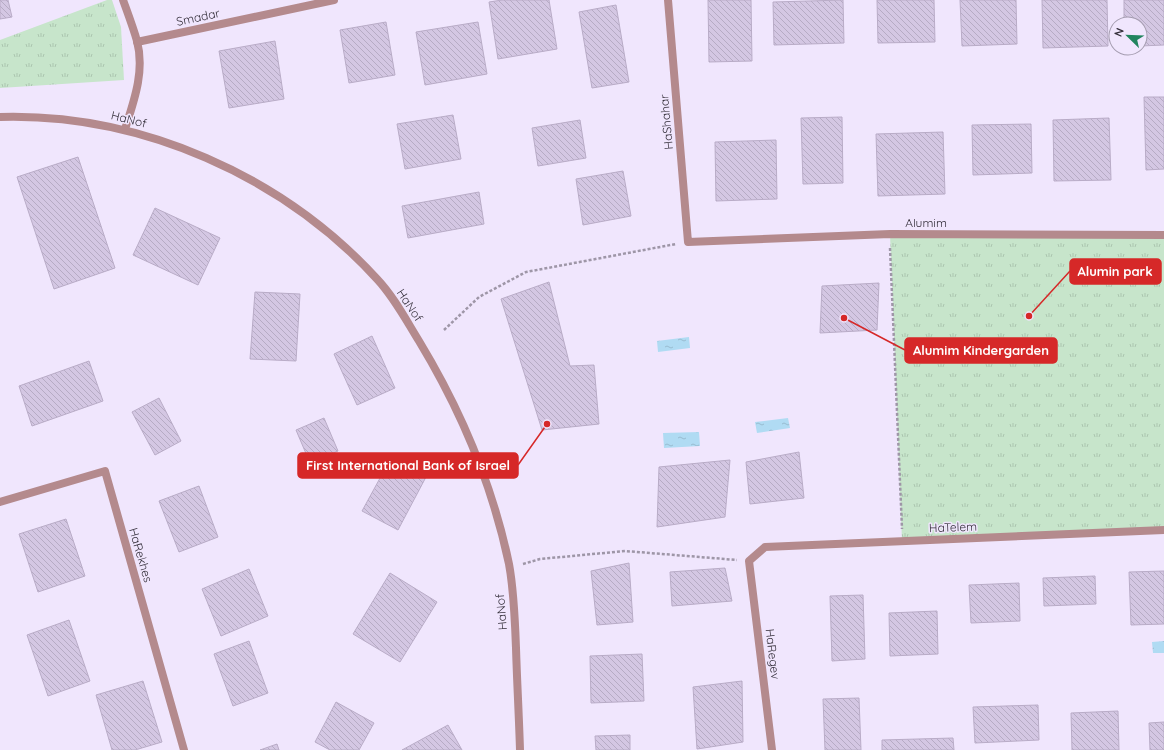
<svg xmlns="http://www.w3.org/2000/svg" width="1164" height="750" font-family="Quicksand,sans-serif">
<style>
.grass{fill:url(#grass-tufts)}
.water{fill:url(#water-ripples)}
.building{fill:url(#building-back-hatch);stroke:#b9acc7}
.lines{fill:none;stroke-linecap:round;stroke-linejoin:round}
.path{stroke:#9e96a7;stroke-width:2.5;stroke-dasharray:3 2;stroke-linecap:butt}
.minor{stroke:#b48a8d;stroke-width:8}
.tertiary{stroke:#b48a8d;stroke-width:8}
.labels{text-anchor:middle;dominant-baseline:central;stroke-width:3;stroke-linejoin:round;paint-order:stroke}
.street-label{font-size:12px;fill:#332e39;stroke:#f0e6fd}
.leader{fill:none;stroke:#d62828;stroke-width:1.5}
.callout-dot{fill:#d62828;stroke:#f0e6fd;stroke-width:1.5}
.callout{fill:#d62828;stroke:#d62828;stroke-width:1.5}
.callout-label{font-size:13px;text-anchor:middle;font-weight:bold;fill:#fff}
</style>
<defs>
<pattern id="grass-tufts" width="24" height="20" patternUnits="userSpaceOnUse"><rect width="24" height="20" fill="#c7e5cb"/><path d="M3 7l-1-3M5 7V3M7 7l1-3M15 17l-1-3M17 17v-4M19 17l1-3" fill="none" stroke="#abc5af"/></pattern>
<pattern id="water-ripples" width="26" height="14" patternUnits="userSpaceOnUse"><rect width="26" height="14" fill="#b0dbf3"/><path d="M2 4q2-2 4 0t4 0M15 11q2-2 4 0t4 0" fill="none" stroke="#98bcd1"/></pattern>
<pattern id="building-back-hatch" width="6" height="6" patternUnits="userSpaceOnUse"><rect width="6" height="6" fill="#d4c7e3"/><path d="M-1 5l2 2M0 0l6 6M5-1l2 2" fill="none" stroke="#b6abc4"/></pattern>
</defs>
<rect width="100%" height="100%" fill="#f0e6fd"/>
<!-- grass -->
<g class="grass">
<path d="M 107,0 L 112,0 L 121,27 L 124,80 L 0,88 L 0,40 Z"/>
<path d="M 890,234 L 1164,235 L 1164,530 L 902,541 Z"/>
</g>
<!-- water -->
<g class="water">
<path d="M 689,337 L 690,348 L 658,352 L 657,341 Z"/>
<path d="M 788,418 L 790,428 L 757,433 L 755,422 Z"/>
<path d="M 699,432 L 700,446 L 664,448 L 663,433 Z"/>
<path d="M 1164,641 L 1164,653 L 1153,653 L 1152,642 Z"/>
</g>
<!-- building -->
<g class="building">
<path d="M 0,0 L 8,0 L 12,17 L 0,19 Z"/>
<path d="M 502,0 L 549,0 L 557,49 L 498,59 L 489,2 Z"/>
<path d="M 708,0 L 751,0 L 752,61 L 709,62 Z"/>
<path d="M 843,0 L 844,43 L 774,45 L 773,2 Z"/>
<path d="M 877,0 L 934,0 L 935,42 L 878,43 Z"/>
<path d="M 960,0 L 1016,0 L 1017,44 L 962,46 Z"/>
<path d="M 1042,0 L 1107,0 L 1108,46 L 1043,48 Z"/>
<path d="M 1124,0 L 1164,0 L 1164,45 L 1140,46 L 1140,24 L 1124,24 Z"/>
<path d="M 616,5 L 629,82 L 592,88 L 579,12 Z"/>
<path d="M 386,22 L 395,75 L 349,83 L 340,30 Z"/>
<path d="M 478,22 L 487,74 L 425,85 L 416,32 Z"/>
<path d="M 275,41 L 284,99 L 229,108 L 219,51 Z"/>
<path d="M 1144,97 L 1164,97 L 1164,169 L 1146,170 Z"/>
<path d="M 453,115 L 461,159 L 405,169 L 397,124 Z"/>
<path d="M 842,117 L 843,183 L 803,184 L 801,118 Z"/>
<path d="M 1109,118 L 1111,180 L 1054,181 L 1053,120 Z"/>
<path d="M 580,120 L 586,158 L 538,166 L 532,128 Z"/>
<path d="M 1031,124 L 1032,173 L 973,175 L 972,125 Z"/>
<path d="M 943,132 L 945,194 L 878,196 L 876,134 Z"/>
<path d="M 776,140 L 777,199 L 716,201 L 715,142 Z"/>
<path d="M 78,157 L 115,268 L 54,289 L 17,177 Z"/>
<path d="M 623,171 L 631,216 L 583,225 L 576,179 Z"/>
<path d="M 479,192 L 484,224 L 408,238 L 402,206 Z"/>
<path d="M 155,208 L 220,238 L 198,285 L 133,255 Z"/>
<path d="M 549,282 L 570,366 L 594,365 L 599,424 L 542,430 L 501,299 Z"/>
<path d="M 879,283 L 877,330 L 820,333 L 822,286 Z"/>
<path d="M 255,292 L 300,294 L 296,361 L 250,359 Z"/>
<path d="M 372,336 L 395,388 L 357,405 L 334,354 Z"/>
<path d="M 89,361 L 103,401 L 32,426 L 19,386 Z"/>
<path d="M 159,398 L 181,441 L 155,455 L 132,412 Z"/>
<path d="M 324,418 L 338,451 L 310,463 L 296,430 Z"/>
<path d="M 799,452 L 804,498 L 750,504 L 746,462 Z"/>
<path d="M 391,458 L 426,477 L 398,530 L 362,511 Z"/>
<path d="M 730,460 L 725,517 L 657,527 L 659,467 Z"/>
<path d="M 199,486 L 218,537 L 179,552 L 159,501 Z"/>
<path d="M 66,519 L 85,576 L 38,592 L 19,534 Z"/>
<path d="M 629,563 L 633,622 L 597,625 L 591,571 Z"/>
<path d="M 725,568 L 732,601 L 672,606 L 670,572 Z"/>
<path d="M 249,569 L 268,616 L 221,636 L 202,589 Z"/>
<path d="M 1164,571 L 1164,624 L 1131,625 L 1129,572 Z"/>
<path d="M 390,573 L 437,602 L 400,662 L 353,634 Z"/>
<path d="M 1095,576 L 1096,604 L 1044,606 L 1043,578 Z"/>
<path d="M 1019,583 L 1020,621 L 971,623 L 969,585 Z"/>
<path d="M 863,595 L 865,659 L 832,661 L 830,596 Z"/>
<path d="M 937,611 L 938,654 L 890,656 L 889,613 Z"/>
<path d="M 69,620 L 90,681 L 48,696 L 27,635 Z"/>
<path d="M 249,641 L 268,693 L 233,706 L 214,654 Z"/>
<path d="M 642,654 L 644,701 L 591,703 L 590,656 Z"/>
<path d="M 143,681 L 162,742 L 135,750 L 112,750 L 96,695 Z"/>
<path d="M 742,681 L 743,742 L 697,749 L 693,687 Z"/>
<path d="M 859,698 L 861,750 L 825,750 L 823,699 Z"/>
<path d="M 336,702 L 374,723 L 359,750 L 330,750 L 315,742 Z"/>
<path d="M 1038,705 L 1039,740 L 975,743 L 973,707 Z"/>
<path d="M 1118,711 L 1119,750 L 1072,750 L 1071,713 Z"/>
<path d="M 1164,722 L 1164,750 L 1150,750 L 1149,723 Z"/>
<path d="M 448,725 L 462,750 L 402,750 Z"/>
<path d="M 630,735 L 630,750 L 596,750 L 595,736 Z"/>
<path d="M 953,738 L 954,750 L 882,750 L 882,740 Z"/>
<path d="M 277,744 L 279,750 L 260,750 Z"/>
</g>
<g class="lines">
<!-- path -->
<g class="path">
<path d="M 890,248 L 902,529"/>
<path d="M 444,330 L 479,297 L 526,272 L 676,244"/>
<path d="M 523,564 L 540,559 L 625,551 L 737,560"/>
</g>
<!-- minor -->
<g class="minor">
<path d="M 123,0 C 128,14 133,27 137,41 C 145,71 134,101 125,129"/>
<path d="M 668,0 L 688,242 L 890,234 L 1164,235"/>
<path d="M 137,42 L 334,0"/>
<path d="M 0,502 L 105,471 L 184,750"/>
<path d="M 772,750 L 749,561 L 765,547 L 1164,530"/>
</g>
<!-- tertiary -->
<path class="tertiary" d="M 0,117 C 141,113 283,176 377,279 C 394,297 406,320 419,341 C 462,412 492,483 509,564 C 514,591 515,620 516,648 C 517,682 519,716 520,750"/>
</g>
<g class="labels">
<!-- street labels -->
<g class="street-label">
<text transform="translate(198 17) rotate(-12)">Smadar</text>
<text transform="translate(129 119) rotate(14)">HaNof</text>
<text transform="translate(666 122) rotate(-95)">HaShahar</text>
<text x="926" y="222">Alumim</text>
<text transform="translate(410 305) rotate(56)">HaNof</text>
<text transform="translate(953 527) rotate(-2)">HaTelem</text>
<text transform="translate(141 555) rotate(74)">HaRekhes</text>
<text transform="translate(501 612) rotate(-95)">HaNof</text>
<text transform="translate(773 654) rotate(83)">HaRegev</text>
</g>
</g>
<!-- callouts -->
<path class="leader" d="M1029 316L1070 271M844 318L905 350M547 424L518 465"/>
<g class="callout-dot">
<circle cx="1029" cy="316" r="4"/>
<circle cx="844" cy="318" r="4"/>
<circle cx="547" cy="424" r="4"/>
</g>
<g class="callout">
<rect x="1070" y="259" width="91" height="25" rx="4"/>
<rect x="905" y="338" width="152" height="25" rx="4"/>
<rect x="298" y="453" width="220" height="25" rx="4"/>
</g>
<g class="callout-label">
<text x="1115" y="276">Alumin park</text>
<text x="981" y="355">Alumim Kindergarden</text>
<text x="408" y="470">First International Bank of Israel</text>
</g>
<!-- north arrow -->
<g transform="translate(1128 36) rotate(293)"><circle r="19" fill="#f0e6fd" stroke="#a49caf"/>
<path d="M0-3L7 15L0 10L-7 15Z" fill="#21845e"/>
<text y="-6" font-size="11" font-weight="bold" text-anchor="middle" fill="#332e39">N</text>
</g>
</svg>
